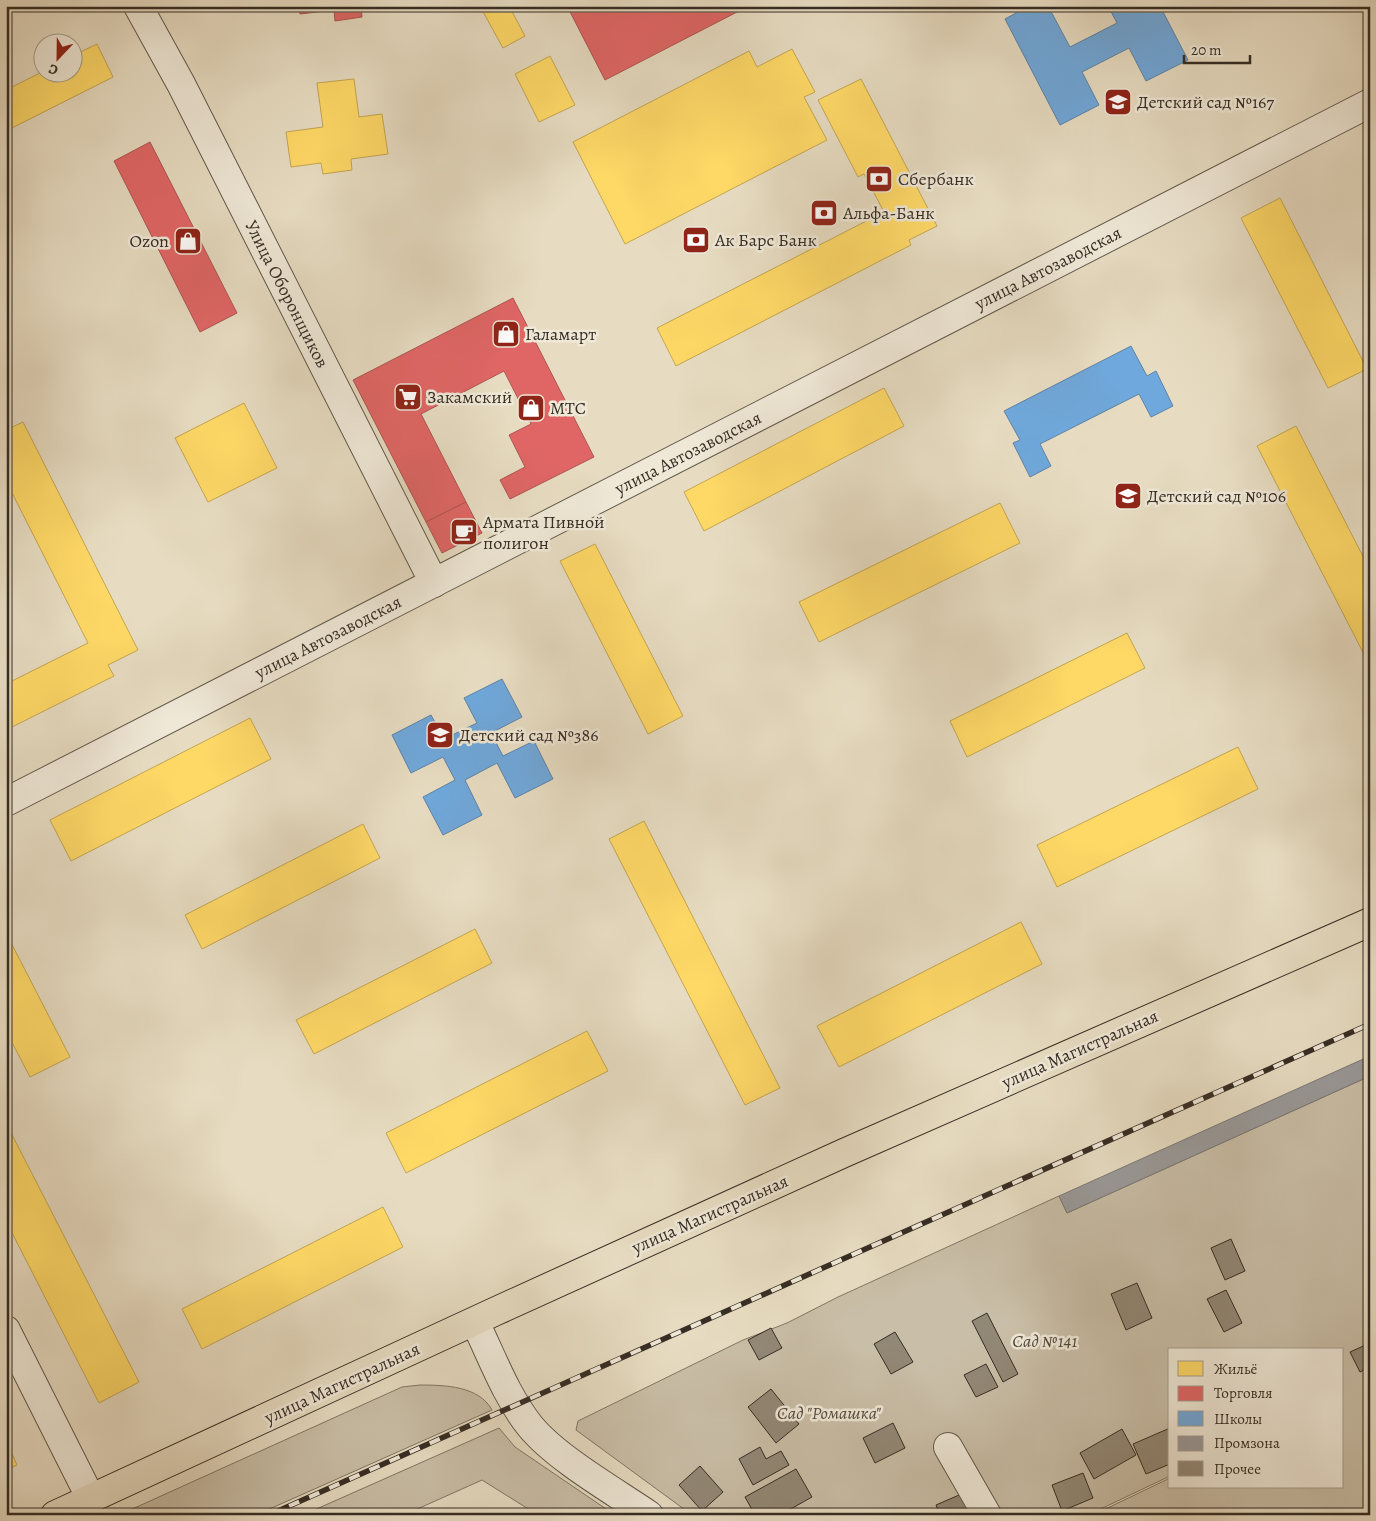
<svg xmlns="http://www.w3.org/2000/svg" width="1376" height="1521" font-family="Alegreya,serif">
<style>
.green{fill:#c9bea7;stroke:#807666}
.homes{fill:#ffd966;stroke:#c3a552}
.shops{fill:#e06666;stroke:#ad5552}
.schools{fill:#6fa8dc;stroke:#5e83a5}
.industry{fill:#999;stroke:#7b7976}
.building{fill:#928876;stroke:#362d24}
.lines{fill:none;stroke-linecap:round;stroke-linejoin:round}
.minor-casing{stroke:#62594c;stroke-width:30}
.major-casing{stroke:#362d24;stroke-width:30}
.minor{stroke:#efe8d7;stroke-width:28}
.major{stroke:#e7dcc2;stroke-width:28}
.rail-casing{stroke:#362d24;stroke-width:5.5}
.rail{stroke:#efe8d7;stroke-width:4;stroke-dasharray:11;stroke-linecap:butt}
.labels{text-anchor:middle;dominant-baseline:central;stroke-width:5;stroke-linejoin:round;paint-order:stroke}
.poi-label{font-size:18px;fill:#362d24;stroke:#efe8d7;text-anchor:start}
.street-label{font-size:18px;fill:#362d24;stroke:#efe8d7}
.park-label{font-size:18px;font-style:italic;fill:#534a3e;stroke:#efe8d7}
</style>
<rect width="100%" height="100%" fill="#e7dcc2"/>
<filter id="stains"><feTurbulence type="fractalNoise" baseFrequency=".004" numOctaves="4"/><feColorMatrix values="0 0 0 0 .2 0 0 0 0 .09 0 0 0 0 .02 0 0 0 .5 -.17"/></filter>
<radialGradient id="worn" r=".72"><stop offset=".6" stop-color="#630" stop-opacity="0"/><stop offset="1" stop-color="#630" stop-opacity=".3"/></radialGradient>
<!-- green -->
<g class="green">
<path d="M 1370,1076 L 1370,1515 L 1093,1515 L 1170,1478 L 1170,1487 L 1342,1487 L 1342,1350 L 1170,1350 L 1170,1476 L 1088,1515 L 692,1515 L 576,1430 L 578,1421 L 743,1340 L 787,1323 L 838,1297 L 1059,1196 L 1067,1213 Z"/>
<path d="M 420,1385 C 445,1385 479,1386 492,1410 L 256,1515 L 119,1515 L 402,1387 Z"/>
<path d="M 499,1428 L 515,1447 L 615,1515 L 538,1515 L 482,1480 L 404,1515 L 303,1515 Z"/>
</g>
<!-- homes -->
<g class="homes">
<path d="M 488,6 L 509,6 L 525,36 L 503,48 L 482,10 Z"/>
<path d="M 97,44 L 113,77 L 6,131 L 6,90 L 42,72 L 72,72 L 72,56 Z"/>
<path d="M 792,49 L 815,92 L 804,97 L 827,140 L 625,244 L 573,142 L 749,51 L 757,67 Z"/>
<path d="M 550,56 L 575,105 L 539,122 L 515,74 Z"/>
<path d="M 354,79 L 359,117 L 382,114 L 388,154 L 351,159 L 352,170 L 323,174 L 321,163 L 291,167 L 286,132 L 323,127 L 317,83 Z"/>
<path d="M 861,79 L 937,226 L 909,240 L 911,245 L 676,366 L 657,328 L 884,212 L 864,174 L 858,177 L 818,100 Z"/>
<path d="M 1280,198 L 1367,369 L 1328,388 L 1241,218 Z"/>
<path d="M 884,388 L 904,426 L 704,531 L 684,492 Z"/>
<path d="M 244,403 L 277,468 L 208,502 L 175,438 Z"/>
<path d="M 23,422 L 138,650 L 108,665 L 114,676 L 6,730 L 6,684 L 88,643 L 6,481 L 6,430 Z"/>
<path d="M 1296,426 L 1370,570 L 1370,666 L 1257,446 Z"/>
<path d="M 1000,503 L 1020,543 L 819,642 L 799,602 Z"/>
<path d="M 595,544 L 683,716 L 648,734 L 560,561 Z"/>
<path d="M 1127,633 L 1145,668 L 967,757 L 950,721 Z"/>
<path d="M 250,718 L 271,759 L 71,861 L 50,820 Z"/>
<path d="M 1238,747 L 1258,789 L 1057,887 L 1037,845 Z"/>
<path d="M 644,821 L 780,1088 L 745,1105 L 609,839 Z"/>
<path d="M 363,824 L 380,858 L 202,949 L 185,915 Z"/>
<path d="M 1021,922 L 1042,964 L 839,1067 L 817,1026 Z"/>
<path d="M 475,929 L 492,963 L 314,1054 L 296,1020 Z"/>
<path d="M 6,933 L 70,1057 L 30,1077 L 6,1031 Z"/>
<path d="M 587,1031 L 608,1071 L 406,1173 L 386,1133 Z"/>
<path d="M 6,1123 L 139,1382 L 99,1403 L 6,1221 Z"/>
<path d="M 383,1207 L 403,1247 L 202,1349 L 182,1309 Z"/>
<path d="M 6,1440 L 17,1465 L 6,1470 Z"/>
</g>
<!-- shops -->
<g class="shops">
<path d="M 299,6 L 361,6 L 362,17 L 335,21 L 334,10 L 300,14 Z"/>
<path d="M 567,6 L 739,6 L 741,10 L 605,80 Z"/>
<path d="M 150,142 L 237,313 L 200,332 L 114,161 Z"/>
<path d="M 513,298 L 594,457 L 510,499 L 500,480 L 525,467 L 509,435 L 531,424 L 504,371 L 421,414 L 466,502 L 426,522 L 353,380 Z"/>
<path d="M 466,502 L 482,533 L 442,553 L 426,522 Z"/>
</g>
<!-- schools -->
<g class="schools">
<path d="M 1029,6 L 1048,6 L 1070,47 L 1117,23 L 1108,6 L 1160,6 L 1188,60 L 1146,81 L 1129,48 L 1082,72 L 1099,105 L 1060,125 L 1005,19 Z"/>
<path d="M 1131,346 L 1147,376 L 1156,371 L 1173,406 L 1151,417 L 1139,394 L 1040,444 L 1051,466 L 1030,477 L 1013,443 L 1020,440 L 1004,411 Z"/>
<path d="M 502,679 L 522,717 L 491,733 L 503,756 L 534,741 L 553,779 L 515,798 L 497,763 L 465,780 L 482,815 L 443,835 L 423,797 L 455,780 L 443,757 L 411,773 L 392,735 L 431,715 L 444,739 L 477,723 L 464,698 Z"/>
</g>
<!-- industry -->
<path class="industry" d="M 1370,1056 L 1370,1076 L 1067,1213 L 1059,1196 Z"/>
<!-- building -->
<g class="building">
<path d="M 1231,1239 L 1245,1271 L 1225,1280 L 1211,1248 Z"/>
<path d="M 1137,1283 L 1152,1318 L 1126,1330 L 1111,1294 Z"/>
<path d="M 1226,1290 L 1242,1323 L 1224,1332 L 1207,1299 Z"/>
<path d="M 987,1313 L 1018,1374 L 1003,1382 L 972,1321 Z"/>
<path d="M 771,1328 L 782,1348 L 759,1360 L 748,1340 Z"/>
<path d="M 895,1332 L 913,1362 L 891,1374 L 874,1344 Z"/>
<path d="M 1370,1343 L 1370,1367 L 1360,1372 L 1350,1352 Z"/>
<path d="M 986,1364 L 998,1387 L 976,1397 L 964,1375 Z"/>
<path d="M 771,1389 L 799,1424 L 776,1443 L 748,1407 Z"/>
<path d="M 893,1423 L 905,1448 L 875,1463 L 863,1438 Z"/>
<path d="M 1170,1428 L 1170,1464 L 1146,1474 L 1133,1444 Z"/>
<path d="M 1122,1429 L 1136,1455 L 1094,1479 L 1080,1453 Z"/>
<path d="M 760,1447 L 766,1459 L 781,1451 L 789,1465 L 753,1485 L 739,1459 Z"/>
<path d="M 700,1466 L 723,1492 L 702,1511 L 679,1485 Z"/>
<path d="M 796,1469 L 812,1497 L 780,1515 L 755,1515 L 745,1497 Z"/>
<path d="M 1083,1473 L 1093,1498 L 1062,1511 L 1052,1485 Z"/>
<path d="M 966,1492 L 973,1509 L 959,1515 L 940,1515 L 936,1505 Z"/>
</g>
<g class="lines">
<!-- minor casing -->
<g class="minor-casing">
<g id="minor">
<path d="M 138,6 L 181,84 L 434,583"/>
<path d="M 6,802 L 1370,103"/>
<path d="M 475,1322 C 492,1357 506,1396 530,1426 C 556,1458 614,1491 649,1515"/>
<path d="M 6,1330 L 91,1499"/>
<path d="M 948,1447 L 987,1515"/>
</g>
</g>
<!-- major casing -->
<g class="major-casing">
<path id="major" d="M 55,1515 L 494,1312 L 844,1153 L 1370,922"/>
</g>
<!-- minor -->
<use href="#minor" class="minor"/>
<!-- major -->
<use href="#major" class="major"/>
<!-- rail casing -->
<g class="rail-casing">
<path id="rail" d="M 269,1515 L 1370,1024"/>
</g>
<!-- rail -->
<use href="#rail" class="rail"/>
</g>
<!-- icons -->
<defs>
<g id="school-square" transform="scale(1.4375)"><rect x="-9" y="-9" width="18" height="18" rx="4" fill="#8f2418" stroke="#efe8d7"/><path d="M0-5L7-2L0 1L-7-2ZM-4 1L0 2.5L4 1V4Q0 6-4 4Z" fill="#fff"/></g>
<g id="bank-square" transform="scale(1.4375)"><rect x="-9" y="-9" width="18" height="18" rx="4" fill="#8f2418" stroke="#efe8d7"/><path d="M-6-4H6V4H-6ZM0-2.3a2.3 2.3 0 1 0 0 4.6a2.3 2.3 0 1 0 0-4.6Z" fill="#fff"/></g>
<g id="shop-square" transform="scale(1.4375)"><rect x="-9" y="-9" width="18" height="18" rx="4" fill="#8f2418" stroke="#efe8d7"/><path d="M-5-2.5h2.3a2.7 3.5 0 0 1 5.4 0H5L5.5 6h-11ZM-1.5-2.5h3a1.5 2.3 0 0 0-3 0Z" fill="#fff"/></g>
<g id="supermarket-square" transform="scale(1.4375)"><rect x="-9" y="-9" width="18" height="18" rx="4" fill="#8f2418" stroke="#efe8d7"/><path d="M-6-5.5h2.5l.6 2H6L4.5 2H-2.5L-4.4-4H-6ZM-1.5 3.2a1.3 1.3 0 1 0 .1 0ZM3 3.2a1.3 1.3 0 1 0 .1 0Z" fill="#fff"/></g>
<g id="cafe-square" transform="scale(1.4375)"><rect x="-9" y="-9" width="18" height="18" rx="4" fill="#8f2418" stroke="#efe8d7"/><path d="M-5.5-4.5H6V0H3Q3 3.5 0 3.5H-2.5Q-5.5 3.5-5.5 0ZM3-3.2v2h1.7v-2ZM-6 4.5H4V6H-6Z" fill="#fff"/></g>
</defs>
<g fill-rule="evenodd">
<use href="#school-square" x="1118" y="102"/>
<use href="#bank-square" x="879" y="179"/>
<use href="#bank-square" x="824" y="213"/>
<use href="#bank-square" x="696" y="240"/>
<use href="#shop-square" x="188" y="241"/>
<use href="#shop-square" x="506" y="334"/>
<use href="#supermarket-square" x="408" y="397"/>
<use href="#shop-square" x="531" y="408"/>
<use href="#school-square" x="1128" y="496"/>
<use href="#cafe-square" x="464" y="532"/>
<use href="#school-square" x="440" y="735"/>
</g>
<g class="labels">
<!-- poi labels -->
<g class="poi-label">
<text x="1137" y="102">Детский сад №167</text>
<text x="898" y="179">Сбербанк</text>
<text x="843" y="213">Альфа-Банк</text>
<text x="715" y="240">Ак Барс Банк</text>
<text x="169" y="241" text-anchor="end">Ozon</text>
<text x="525" y="334">Галамарт</text>
<text x="427" y="397">Закамский</text>
<text x="550" y="408">МТС</text>
<text x="1147" y="496">Детский сад №106</text>
<text x="483" y="522">Армата Пивной<tspan x="483" dy="21">полигон</tspan></text>
<text x="459" y="735">Детский сад №386</text>
</g>
<!-- street labels -->
<g class="street-label">
<text transform="translate(1048 268) rotate(-27)">улица Автозаводская</text>
<text transform="translate(287 294) rotate(63)">Улица Оборонщиков</text>
<text transform="translate(688 453) rotate(-27)">улица Автозаводская</text>
<text transform="translate(328 637) rotate(-27)">улица Автозаводская</text>
<text transform="translate(1080 1049) rotate(-24)">улица Магистральная</text>
<text transform="translate(710 1214) rotate(-24)">улица Магистральная</text>
<text transform="translate(342 1383) rotate(-25)">улица Магистральная</text>
</g>
<!-- park labels -->
<g class="park-label">
<text x="1045" y="1341">Сад №141</text>
<text x="829" y="1413">Сад "Ромашка"</text>
</g>
</g>
<!-- margin -->
<rect width="1376" height="1521" fill="none" stroke="#e7dcc2" stroke-width="25"/>
<rect x="8" y="8" width="1361" height="1506" fill="none" stroke="#362d24" stroke-width="2.5"/>
<rect x="12" y="12" width="1351" height="1496" fill="none" stroke="#362d24"/>
<!-- legend -->
<rect x="1168" y="1348" width="175" height="140" fill="#efe8d7" stroke="#a59d8f"/>
<rect x="1178" y="1361" width="25" height="15" fill="#ffd966" stroke="#a59d8f"/>
<text x="1214" y="1374" font-size="15" fill="#362d24">Жильё</text>
<rect x="1178" y="1386" width="25" height="15" fill="#e06666" stroke="#a59d8f"/>
<text x="1214" y="1398" font-size="15" fill="#362d24">Торговля</text>
<rect x="1178" y="1411" width="25" height="15" fill="#6fa8dc" stroke="#a59d8f"/>
<text x="1214" y="1424" font-size="15" fill="#362d24">Школы</text>
<rect x="1178" y="1436" width="25" height="15" fill="#999999" stroke="#a59d8f"/>
<text x="1214" y="1448" font-size="15" fill="#362d24">Промзона</text>
<rect x="1178" y="1461" width="25" height="15" fill="#928876" stroke="#a59d8f"/>
<text x="1214" y="1474" font-size="15" fill="#362d24">Прочее</text>
<!-- north arrow -->
<g transform="translate(58 58) rotate(202)"><circle r="24" fill="#efe8d7" stroke="#a59d8f"/>
<path d="M0-4L9 19L0 12L-9 19Z" fill="#8f2418"/>
<text y="-8" font-size="14" font-weight="bold" text-anchor="middle" fill="#362d24">С</text>
</g>
<!-- scale -->
<path d="M1184 55v8h66v-8" fill="none" stroke="#362d24" stroke-width="2.5"/>
<text x="1191" y="55" font-size="15" fill="#362d24" stroke="#efe8d7" stroke-width="4" paint-order="stroke">20 m</text>
<rect width="100%" height="100%" filter="url(#stains)"/>
<rect width="100%" height="100%" fill="url(#worn)"/>
</svg>
